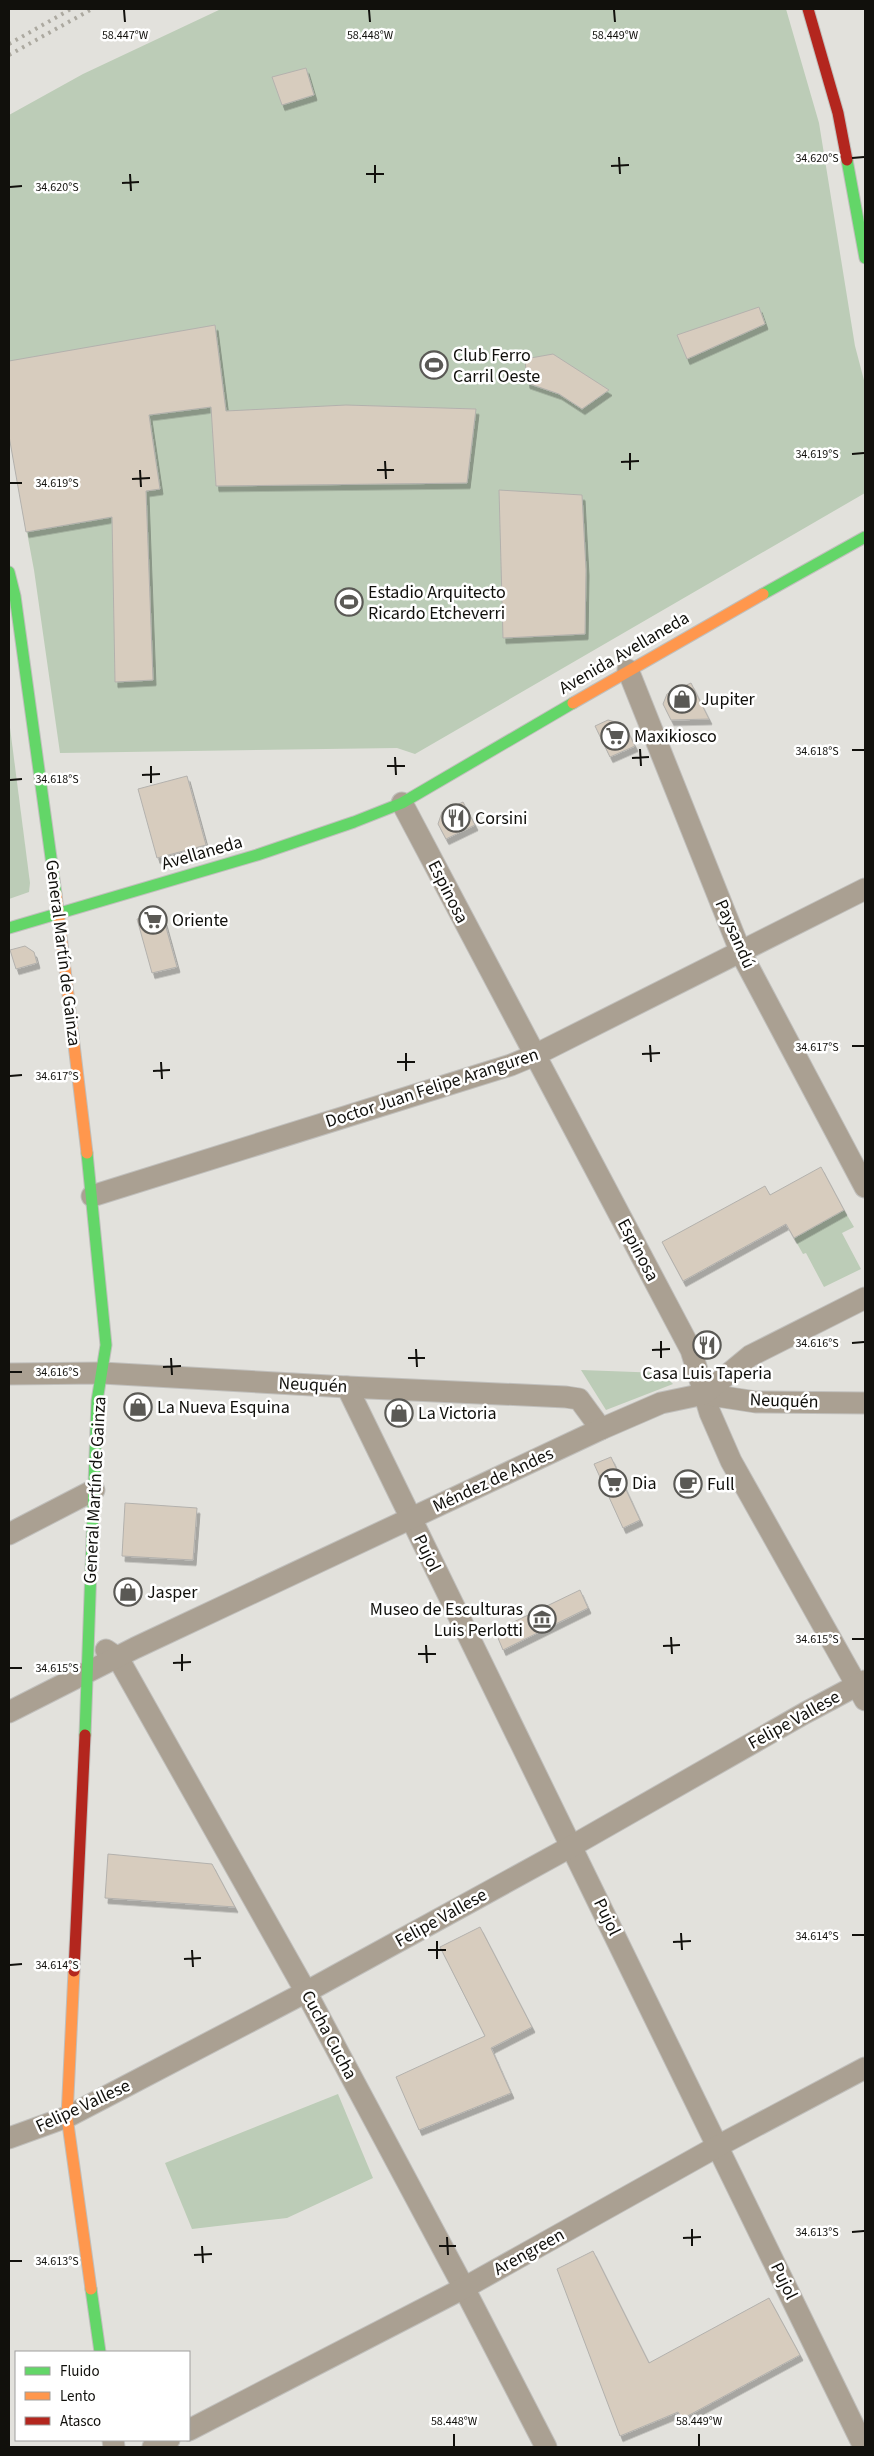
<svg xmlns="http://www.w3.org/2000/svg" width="874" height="2456" font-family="'Source Sans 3',sans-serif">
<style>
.green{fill:#bcccb7}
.building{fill:#d7ccbe;stroke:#b3b1ad;filter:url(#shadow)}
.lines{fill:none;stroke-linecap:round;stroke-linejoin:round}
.street-casing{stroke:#c0bfbc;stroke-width:23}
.fast-casing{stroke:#c0bfbc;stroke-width:13}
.slow-casing{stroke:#c0bfbc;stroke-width:13}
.jam-casing{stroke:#c0bfbc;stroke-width:13}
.street{stroke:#aaa092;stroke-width:21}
.fast{stroke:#63d668;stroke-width:11}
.slow{stroke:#ff974d;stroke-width:11}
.jam{stroke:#b3261e;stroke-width:11}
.rail{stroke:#aca9a0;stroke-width:4;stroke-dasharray:2.5 5;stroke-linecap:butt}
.ticks{fill:none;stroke:#11100c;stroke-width:2}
.labels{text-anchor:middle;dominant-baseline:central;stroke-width:5;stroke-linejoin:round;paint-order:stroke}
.poi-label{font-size:18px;fill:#11100c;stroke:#fff;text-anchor:start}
.street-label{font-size:18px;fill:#11100c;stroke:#fff}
.ticks-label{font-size:12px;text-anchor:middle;fill:#11100c;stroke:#fff;stroke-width:5;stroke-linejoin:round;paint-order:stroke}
</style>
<defs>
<filter id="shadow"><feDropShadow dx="3" dy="5.5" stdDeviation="0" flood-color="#0004"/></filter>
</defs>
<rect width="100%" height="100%" fill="#e2e1dc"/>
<!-- green -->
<g class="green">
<path d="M 221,9 L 786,9 L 819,123 L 855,346 L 865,384 L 865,493 L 415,754 L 397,748 L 60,753 L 34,570 L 9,436 L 9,115 L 83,74 Z"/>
<path d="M 9,720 L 30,883 L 29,892 L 9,899 Z"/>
<path d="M 844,1210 L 854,1227 L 842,1233 L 861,1269 L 824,1287 L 806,1253 L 803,1254 L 794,1238 Z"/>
<path d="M 581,1370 L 662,1373 L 673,1384 L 606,1410 Z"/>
<path d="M 338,2094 L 373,2178 L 287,2218 L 192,2229 L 165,2163 Z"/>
</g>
<!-- building -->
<g class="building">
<path d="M 306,68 L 314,95 L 282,105 L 272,77 Z"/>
<path d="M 759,307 L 765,324 L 687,359 L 677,335 Z"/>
<path d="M 215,325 L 226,411 L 346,405 L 476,409 L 467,483 L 216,486 L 211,407 L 149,415 L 160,489 L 146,491 L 153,680 L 115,682 L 112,517 L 26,532 L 9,436 L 9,361 Z"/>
<path d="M 553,354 L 609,390 L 582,409 L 559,394 L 527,383 L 525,359 Z"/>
<path d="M 499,490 L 582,495 L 586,570 L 585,634 L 503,638 Z"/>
<path d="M 691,683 L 709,719 L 671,720 L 663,704 L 667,694 Z"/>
<path d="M 608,720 L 624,724 L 635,746 L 610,757 L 595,726 Z"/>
<path d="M 187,776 L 206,845 L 157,858 L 138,789 Z"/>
<path d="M 463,802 L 475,825 L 446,839 L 438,824 L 442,812 Z"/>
<path d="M 162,913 L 177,967 L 152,973 L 137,919 Z"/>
<path d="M 25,946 L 34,952 L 37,963 L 16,969 L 10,950 Z"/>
<path d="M 821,1167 L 844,1210 L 794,1238 L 786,1224 L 683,1281 L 662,1242 L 765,1186 L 770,1195 Z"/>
<path d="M 611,1457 L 640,1520 L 623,1528 L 594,1464 Z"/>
<path d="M 125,1503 L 197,1508 L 193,1560 L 122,1556 Z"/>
<path d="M 580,1590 L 588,1608 L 503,1650 L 495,1631 Z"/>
<path d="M 108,1854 L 212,1864 L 235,1907 L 105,1898 Z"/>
<path d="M 480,1927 L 532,2027 L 491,2048 L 511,2093 L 419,2130 L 396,2077 L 485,2036 L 440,1947 Z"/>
<path d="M 593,2251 L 649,2363 L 769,2298 L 800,2355 L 682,2419 L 678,2412 L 620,2436 L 557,2269 Z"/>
</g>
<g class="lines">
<!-- street casing -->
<g class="street-casing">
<g id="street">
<path d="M 628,670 L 741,953 L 865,1187"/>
<path d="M 402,803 L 691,1350 L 710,1413 L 731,1461 L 865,1700"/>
<path d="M 92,1196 L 511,1065 L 535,1055 L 865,889"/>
<path d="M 9,1374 L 102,1373 L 347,1387 L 566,1397 L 579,1399 L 601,1429"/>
<path d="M 347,1387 L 864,2447"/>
<path d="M 704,1394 L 756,1402 L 865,1403"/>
<path d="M 9,1534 L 94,1490"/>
<path d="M 106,1650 L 118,1658 L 306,1992 L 464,2288 L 546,2447"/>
<path d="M 9,1712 L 135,1648 L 601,1429 L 661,1403 L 704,1394 L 750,1356 L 865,1298"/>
<path d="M 9,2138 L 67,2117 L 306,1992 L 572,1846 L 805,1713 L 865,1681"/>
<path d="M 189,2430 L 464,2288 L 718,2146 L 865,2068"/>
<path d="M 113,2440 L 114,2447"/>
<path d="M 153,2447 L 169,2440"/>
</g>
</g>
<!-- fast casing -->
<g class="fast-casing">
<g id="fast">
<path d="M 847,160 L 865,258"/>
<path d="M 9,572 L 15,596 L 56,894"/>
<path d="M 763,594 L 865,537"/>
<path d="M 9,928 L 257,855 L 354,822 L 402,803 L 573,703"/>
<path d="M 85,1735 L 97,1401 L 106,1345 L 87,1153"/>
<path d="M 91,2289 L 100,2352"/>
</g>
</g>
<!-- slow casing -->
<g class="slow-casing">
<g id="slow">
<path d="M 573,703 L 763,594"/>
<path d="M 56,894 L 87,1153"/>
<path d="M 74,1971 L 67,2117 L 91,2289"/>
</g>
</g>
<!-- jam casing -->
<g class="jam-casing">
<g id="jam">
<path d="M 808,9 L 838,113 L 847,160"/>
<path d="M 74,1971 L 85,1735"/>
</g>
</g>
<!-- street -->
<use href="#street" class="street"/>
<!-- fast -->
<use href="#fast" class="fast"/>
<!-- slow -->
<use href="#slow" class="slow"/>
<!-- jam -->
<use href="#jam" class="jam"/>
<!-- rail -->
<g class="rail">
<path d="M 9,44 L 71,9"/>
<path d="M 9,55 L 92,9"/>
</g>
</g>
<!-- ticks -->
<path class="ticks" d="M 124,10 L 125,22M 369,10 L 370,22M 614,10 L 615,22M 619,157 L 620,174M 852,158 L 864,157M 375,165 L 375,183M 611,166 L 629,165M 130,174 L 131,191M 366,174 L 384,174M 122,183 L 139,182M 10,187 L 22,186M 630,453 L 630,470M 852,454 L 864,453M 385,461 L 386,479M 621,462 L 639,461M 140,470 L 141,487M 377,470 L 394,470M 132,479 L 150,478M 10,483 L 22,483M 640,749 L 641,766M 852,750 L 864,750M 395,757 L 396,775M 632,758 L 649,757M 151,766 L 151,783M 387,766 L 405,766M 142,775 L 160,774M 10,780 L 22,779M 650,1045 L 651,1062M 852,1046 L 864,1046M 406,1053 L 406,1071M 642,1054 L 660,1053M 161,1062 L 162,1079M 397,1062 L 415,1062M 153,1071 L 170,1070M 10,1076 L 22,1075M 661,1341 L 661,1358M 852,1343 L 864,1342M 416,1349 L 417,1367M 652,1350 L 670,1349M 171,1358 L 172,1375M 408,1358 L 425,1358M 163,1367 L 181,1366M 10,1372 L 22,1372M 671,1637 L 672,1654M 852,1639 L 864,1639M 426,1645 L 427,1663M 663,1646 L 680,1645M 182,1654 L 182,1671M 418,1654 L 436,1654M 173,1663 L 191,1662M 10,1668 L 22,1668M 681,1933 L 682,1950M 852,1935 L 864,1935M 437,1941 L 437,1959M 673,1942 L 691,1941M 192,1950 L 193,1967M 428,1950 L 446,1950M 184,1959 L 201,1958M 10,1965 L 22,1964M 692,2229 L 692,2246M 852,2232 L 864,2231M 447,2237 L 448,2255M 683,2238 L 701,2237M 202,2246 L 203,2263M 439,2246 L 456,2246M 194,2255 L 212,2254M 10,2261 L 22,2261M 454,2434 L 454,2446M 699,2434 L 699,2446"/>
<!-- icons -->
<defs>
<g id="stadium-ring" transform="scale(1.4375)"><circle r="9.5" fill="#fff" stroke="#5a5955" stroke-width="1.5"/><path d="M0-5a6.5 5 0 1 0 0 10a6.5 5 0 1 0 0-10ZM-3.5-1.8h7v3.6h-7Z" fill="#5a5955"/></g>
<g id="shop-ring" transform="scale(1.4375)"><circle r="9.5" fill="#fff" stroke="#5a5955" stroke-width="1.5"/><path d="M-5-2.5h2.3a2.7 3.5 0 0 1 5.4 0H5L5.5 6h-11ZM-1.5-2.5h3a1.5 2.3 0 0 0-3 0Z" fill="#5a5955"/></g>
<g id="supermarket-ring" transform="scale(1.4375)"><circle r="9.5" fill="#fff" stroke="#5a5955" stroke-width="1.5"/><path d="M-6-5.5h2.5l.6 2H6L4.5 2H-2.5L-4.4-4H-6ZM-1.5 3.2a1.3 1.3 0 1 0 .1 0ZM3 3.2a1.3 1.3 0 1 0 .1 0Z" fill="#5a5955"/></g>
<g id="restaurant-ring" transform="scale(1.4375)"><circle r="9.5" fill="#fff" stroke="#5a5955" stroke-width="1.5"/><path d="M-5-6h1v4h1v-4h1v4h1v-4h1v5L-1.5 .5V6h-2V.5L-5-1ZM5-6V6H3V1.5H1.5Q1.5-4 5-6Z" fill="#5a5955"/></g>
<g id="cafe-ring" transform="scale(1.4375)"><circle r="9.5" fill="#fff" stroke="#5a5955" stroke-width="1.5"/><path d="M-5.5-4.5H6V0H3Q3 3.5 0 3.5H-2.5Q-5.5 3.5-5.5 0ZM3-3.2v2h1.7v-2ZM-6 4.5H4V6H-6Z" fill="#5a5955"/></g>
<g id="museum-ring" transform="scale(1.4375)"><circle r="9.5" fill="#fff" stroke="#5a5955" stroke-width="1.5"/><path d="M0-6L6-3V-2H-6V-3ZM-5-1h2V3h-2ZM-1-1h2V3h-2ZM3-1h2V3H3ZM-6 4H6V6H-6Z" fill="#5a5955"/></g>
</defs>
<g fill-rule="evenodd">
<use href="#stadium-ring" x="434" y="365"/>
<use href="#stadium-ring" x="349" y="602"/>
<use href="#shop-ring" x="682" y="699"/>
<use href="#supermarket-ring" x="615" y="736"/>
<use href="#restaurant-ring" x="456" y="818"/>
<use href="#supermarket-ring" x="153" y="920"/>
<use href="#restaurant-ring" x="707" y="1345"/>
<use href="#shop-ring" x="138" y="1407"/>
<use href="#shop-ring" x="399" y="1413"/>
<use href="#supermarket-ring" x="613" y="1483"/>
<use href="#cafe-ring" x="688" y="1484"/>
<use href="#shop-ring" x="128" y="1592"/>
<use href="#museum-ring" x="542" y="1619"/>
</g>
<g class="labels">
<!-- poi labels -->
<g class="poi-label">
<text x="453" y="355">Club Ferro<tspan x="453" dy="21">Carril Oeste</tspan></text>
<text x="368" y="592">Estadio Arquitecto<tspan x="368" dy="21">Ricardo Etcheverri</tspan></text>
<text x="701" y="699">Jupiter</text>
<text x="634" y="736">Maxikiosco</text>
<text x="475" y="818">Corsini</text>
<text x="172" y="920">Oriente</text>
<text x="707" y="1373" text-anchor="middle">Casa Luis Taperia</text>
<text x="157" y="1407">La Nueva Esquina</text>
<text x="418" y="1413">La Victoria</text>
<text x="632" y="1483">Dia</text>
<text x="707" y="1484">Full</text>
<text x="147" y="1592">Jasper</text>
<text x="523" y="1609" text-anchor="end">Museo de Esculturas<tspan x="523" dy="21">Luis Perlotti</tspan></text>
</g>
<!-- street labels -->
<g class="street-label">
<text transform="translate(624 653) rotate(-30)">Avenida Avellaneda</text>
<text transform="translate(202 853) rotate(-16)">Avellaneda</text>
<text transform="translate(448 892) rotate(63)">Espinosa</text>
<text transform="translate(735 934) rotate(66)">Paysandú</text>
<text transform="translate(63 953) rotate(83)">General Martín de Gainza</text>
<text transform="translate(432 1088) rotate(-18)">Doctor Juan Felipe Aranguren</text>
<text transform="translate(638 1250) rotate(62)">Espinosa</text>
<text transform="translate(313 1385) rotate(3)">Neuquén</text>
<text transform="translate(784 1401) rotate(2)">Neuquén</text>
<text transform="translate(493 1480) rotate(-25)">Méndez de Andes</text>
<text transform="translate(95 1490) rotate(-87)">General Martín de Gainza</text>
<text transform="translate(427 1553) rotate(64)">Pujol</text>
<text transform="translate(794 1720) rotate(-29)">Felipe Vallese</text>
<text transform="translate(607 1917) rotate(64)">Pujol</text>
<text transform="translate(441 1918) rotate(-29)">Felipe Vallese</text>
<text transform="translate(329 2035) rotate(62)">Cucha Cucha</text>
<text transform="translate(83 2106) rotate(-25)">Felipe Vallese</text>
<text transform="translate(529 2252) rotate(-29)">Arengreen</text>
<text transform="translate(784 2281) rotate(64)">Pujol</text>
</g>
</g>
<g class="ticks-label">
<text x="125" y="39">58.447°W</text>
<text x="370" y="39">58.448°W</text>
<text x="615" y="39">58.449°W</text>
<text x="817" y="162">34.620°S</text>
<text x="57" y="191">34.620°S</text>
<text x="817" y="458">34.619°S</text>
<text x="57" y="487">34.619°S</text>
<text x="817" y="755">34.618°S</text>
<text x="57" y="783">34.618°S</text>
<text x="817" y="1051">34.617°S</text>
<text x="57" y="1080">34.617°S</text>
<text x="817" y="1347">34.616°S</text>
<text x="57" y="1376">34.616°S</text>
<text x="817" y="1643">34.615°S</text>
<text x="57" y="1672">34.615°S</text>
<text x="817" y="1940">34.614°S</text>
<text x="57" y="1969">34.614°S</text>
<text x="817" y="2236">34.613°S</text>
<text x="57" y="2265">34.613°S</text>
<text x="454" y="2425">58.448°W</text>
<text x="699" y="2425">58.449°W</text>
</g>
<!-- border -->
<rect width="874" height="2456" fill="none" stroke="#11100c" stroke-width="20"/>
<!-- legend -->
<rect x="15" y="2351" width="175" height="90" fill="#ffffff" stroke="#a09f9e"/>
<rect x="25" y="2367" width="25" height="8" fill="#63d668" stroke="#a09f9e"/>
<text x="60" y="2376" font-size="15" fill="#11100c">Fluido</text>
<rect x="25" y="2392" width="25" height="8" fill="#ff974d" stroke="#a09f9e"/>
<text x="60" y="2401" font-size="15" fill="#11100c">Lento</text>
<rect x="25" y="2417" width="25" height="8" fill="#b3261e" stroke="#a09f9e"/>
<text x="60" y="2426" font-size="15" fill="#11100c">Atasco</text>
</svg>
